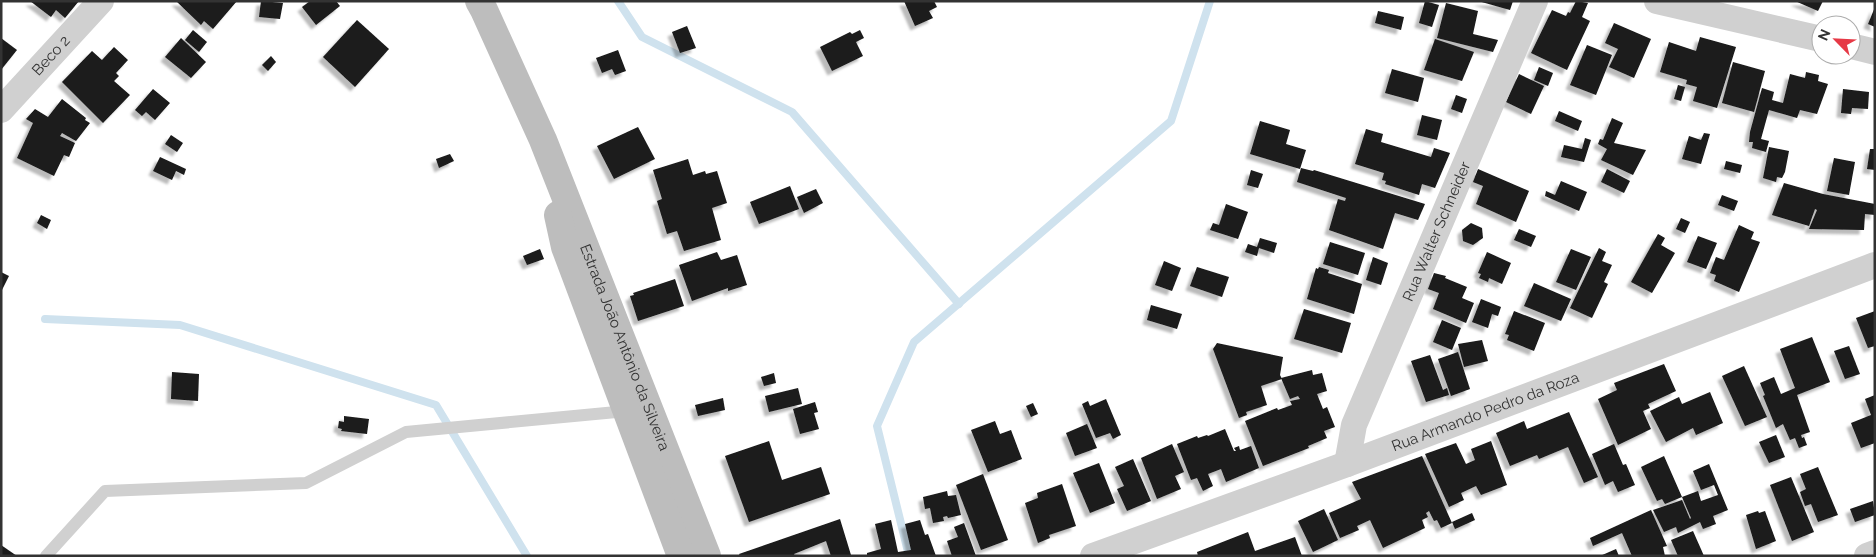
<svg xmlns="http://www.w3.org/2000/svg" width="1876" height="557" font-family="Raleway,sans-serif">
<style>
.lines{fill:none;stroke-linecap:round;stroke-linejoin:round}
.stream{stroke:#cfe2ee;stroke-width:8}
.building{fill:#1a1a1a;filter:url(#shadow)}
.service{stroke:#d0d0d0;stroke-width:12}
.minor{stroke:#d0d0d0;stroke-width:26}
.secondary{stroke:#bdbdbd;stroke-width:28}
.labels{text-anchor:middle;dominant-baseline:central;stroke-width:5;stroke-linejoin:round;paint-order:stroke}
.street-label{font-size:15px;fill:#333;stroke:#fff}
</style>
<defs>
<filter id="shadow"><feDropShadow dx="-4.5" dy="4.5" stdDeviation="1" flood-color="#0004"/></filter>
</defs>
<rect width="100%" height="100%" fill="#fff"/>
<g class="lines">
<!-- stream -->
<g class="stream">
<path d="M 618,1 L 642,37 L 792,112 L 959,304"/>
<path d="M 45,319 L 180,325 L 436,405 L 527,556"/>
<path d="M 909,556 L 877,426 L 914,342 L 1171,121 L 1210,1"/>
</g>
</g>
<!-- building -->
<g class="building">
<path d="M 30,1 L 79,1 L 65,18 L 56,10 L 51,17 Z"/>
<path d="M 176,1 L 208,2 L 237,1 L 213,29 L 204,21 L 201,25 Z"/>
<path d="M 261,1 L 283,3 L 280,19 L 259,17 Z"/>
<path d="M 310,1 L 336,1 L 340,6 L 316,25 L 302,7 Z"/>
<path d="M 904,1 L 934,1 L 937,7 L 929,11 L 933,18 L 915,26 Z"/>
<path d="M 1425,1 L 1439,5 L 1432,27 L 1419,23 Z"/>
<path d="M 1478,1 L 1513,1 L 1510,10 Z"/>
<path d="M 1576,1 L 1588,3 L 1582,17 L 1590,21 L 1567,70 L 1531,53 L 1552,10 L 1566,16 L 1568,12 L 1570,13 Z"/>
<path d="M 1795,1 L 1823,1 L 1818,11 Z"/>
<path d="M 1446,3 L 1478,11 L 1473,34 L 1498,40 L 1493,52 L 1437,38 Z"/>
<path d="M 1875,7 L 1875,27 L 1868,24 Z"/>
<path d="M 1378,11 L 1404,17 L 1401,30 L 1375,23 Z"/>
<path d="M 357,20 L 389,49 L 355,87 L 323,57 Z"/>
<path d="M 1614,23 L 1651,39 L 1634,78 L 1609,67 L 1618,49 L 1605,43 Z"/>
<path d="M 687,26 L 696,48 L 680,53 L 672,32 Z"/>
<path d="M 193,30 L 207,42 L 199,52 L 185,40 Z"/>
<path d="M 860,30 L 864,38 L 856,42 L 863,56 L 832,71 L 820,47 L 850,32 L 852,34 Z"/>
<path d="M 1700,37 L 1736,47 L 1717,108 L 1693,101 L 1697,87 L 1686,84 L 1687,80 L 1660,72 L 1669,42 L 1696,51 Z"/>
<path d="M 1,38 L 17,50 L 1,70 Z"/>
<path d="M 181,38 L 206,62 L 191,78 L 165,57 Z"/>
<path d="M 1435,39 L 1474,52 L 1462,81 L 1424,70 Z"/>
<path d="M 1587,45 L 1612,55 L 1596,95 L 1570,85 Z"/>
<path d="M 114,47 L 128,60 L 116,73 L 119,76 L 114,81 L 130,95 L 103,123 L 62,82 L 92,51 L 102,60 Z"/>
<path d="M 618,50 L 626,71 L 615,75 L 612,69 L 602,73 L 596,58 Z"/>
<path d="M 271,56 L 276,62 L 268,71 L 262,65 Z"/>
<path d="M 1733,62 L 1765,71 L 1754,112 L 1722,103 Z"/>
<path d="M 1539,67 L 1553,73 L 1548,86 L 1534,80 Z"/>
<path d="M 1392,69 L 1424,78 L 1418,102 L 1385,93 Z"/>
<path d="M 1806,72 L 1819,75 L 1818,81 L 1828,84 L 1817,114 L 1800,110 L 1797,118 L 1769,110 L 1761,139 L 1769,141 L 1766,152 L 1752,148 L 1753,142 L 1749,142 L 1750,132 L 1762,88 L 1774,92 L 1772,100 L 1783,103 L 1790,74 L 1805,78 Z"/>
<path d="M 1519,74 L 1544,86 L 1531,114 L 1506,102 Z"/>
<path d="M 1678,85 L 1685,87 L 1681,101 L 1674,99 Z"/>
<path d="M 153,89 L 170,103 L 155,120 L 146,112 L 142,116 L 135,110 Z"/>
<path d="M 1843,89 L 1869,92 L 1868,109 L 1852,108 L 1851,114 L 1841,113 Z"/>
<path d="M 1456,95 L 1467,99 L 1462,113 L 1451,109 Z"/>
<path d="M 62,99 L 86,118 L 85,120 L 90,123 L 76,141 L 62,133 L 60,136 L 75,143 L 69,157 L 64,155 L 54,176 L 17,158 L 33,123 L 26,119 L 35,109 L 48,117 Z"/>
<path d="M 1559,111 L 1582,121 L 1578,131 L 1555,121 Z"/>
<path d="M 1422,115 L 1442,120 L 1437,140 L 1417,135 Z"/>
<path d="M 1612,118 L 1623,123 L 1614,143 L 1646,150 L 1633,175 L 1601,160 L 1607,149 L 1598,144 L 1600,139 L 1603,140 Z"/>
<path d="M 1260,121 L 1290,130 L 1286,144 L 1306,150 L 1300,169 L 1250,154 Z"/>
<path d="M 638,127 L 655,159 L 614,179 L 597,146 Z"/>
<path d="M 1366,129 L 1383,134 L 1381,142 L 1431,157 L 1434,148 L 1450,153 L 1435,188 L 1422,184 L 1419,195 L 1385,184 L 1386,181 L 1382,180 L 1384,173 L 1355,164 Z"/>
<path d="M 1704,133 L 1710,134 L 1701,164 L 1682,159 L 1689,136 L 1701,140 Z"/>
<path d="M 171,135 L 183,143 L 177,152 L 165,144 Z"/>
<path d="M 1585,138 L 1591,140 L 1584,162 L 1561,157 L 1564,145 L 1582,149 Z"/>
<path d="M 1769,147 L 1789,151 L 1785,172 L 1782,178 L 1777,177 L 1776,182 L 1763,178 Z"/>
<path d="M 1870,149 L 1875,149 L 1875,170 L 1867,169 Z"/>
<path d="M 450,154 L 454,161 L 439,168 L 436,159 Z"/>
<path d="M 160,157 L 186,169 L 184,175 L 176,171 L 172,180 L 153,171 Z"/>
<path d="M 1834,158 L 1855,162 L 1849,195 L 1827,191 Z"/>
<path d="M 688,159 L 693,175 L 705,171 L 706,174 L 717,171 L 727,203 L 712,208 L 721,240 L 684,251 L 677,231 L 667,234 L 657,201 L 662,199 L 653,170 Z"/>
<path d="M 1726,161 L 1742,165 L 1740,173 L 1724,169 Z"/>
<path d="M 1301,168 L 1313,171 L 1314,170 L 1425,204 L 1418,220 L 1395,213 L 1383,249 L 1329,230 L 1338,199 L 1345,201 L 1346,198 L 1297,182 Z"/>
<path d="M 1478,169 L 1529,191 L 1516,222 L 1476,204 L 1483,186 L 1473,182 Z"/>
<path d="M 1607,169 L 1630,181 L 1624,193 L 1601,182 Z"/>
<path d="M 1251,170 L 1263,174 L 1258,188 L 1247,185 Z"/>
<path d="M 1561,181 L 1587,192 L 1579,211 L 1545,196 L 1546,191 L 1555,195 Z"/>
<path d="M 1784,183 L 1823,194 L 1875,204 L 1875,215 L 1865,214 L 1864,230 L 1809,229 L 1817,210 L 1815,209 L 1809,226 L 1772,215 Z"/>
<path d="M 790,186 L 799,209 L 759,224 L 750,202 Z"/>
<path d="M 816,189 L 823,203 L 804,213 L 797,197 Z"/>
<path d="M 1722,195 L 1738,201 L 1734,211 L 1718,205 Z"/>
<path d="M 1226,204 L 1248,212 L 1238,239 L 1210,230 L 1213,223 L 1219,225 Z"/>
<path d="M 41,215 L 51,220 L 47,229 L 37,223 Z"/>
<path d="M 1681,218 L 1690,222 L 1685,233 L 1676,229 Z"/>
<path d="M 1471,223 L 1482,228 L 1483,238 L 1473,245 L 1463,241 L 1462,230 Z"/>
<path d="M 1739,225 L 1754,232 L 1751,239 L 1760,242 L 1739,292 L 1714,281 L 1716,275 L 1710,273 L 1716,257 L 1724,260 Z"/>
<path d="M 1519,229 L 1536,236 L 1531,247 L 1514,240 Z"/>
<path d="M 1658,234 L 1665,238 L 1661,245 L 1675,253 L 1652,293 L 1631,282 Z"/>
<path d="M 1698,236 L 1717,243 L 1706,269 L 1687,262 Z"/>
<path d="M 1260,238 L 1277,243 L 1274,253 L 1259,248 L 1257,256 L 1245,252 L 1248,244 L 1257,247 Z"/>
<path d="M 1330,242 L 1365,253 L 1358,275 L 1323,264 Z"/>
<path d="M 1599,248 L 1606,252 L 1602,261 L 1612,265 L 1604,282 L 1608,284 L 1592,318 L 1570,308 Z"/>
<path d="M 540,249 L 544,259 L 527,265 L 523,256 Z"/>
<path d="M 1571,249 L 1591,257 L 1576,290 L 1556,282 Z"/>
<path d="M 717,252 L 721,260 L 737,255 L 747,285 L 728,291 L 728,288 L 692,301 L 679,265 Z"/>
<path d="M 1487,252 L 1511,263 L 1502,284 L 1489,278 L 1488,282 L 1479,278 L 1481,274 L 1478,273 Z"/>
<path d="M 1373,257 L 1388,263 L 1381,285 L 1366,280 Z"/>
<path d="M 1164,261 L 1181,268 L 1172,291 L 1155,285 Z"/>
<path d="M 1197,267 L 1229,277 L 1222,297 L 1190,286 Z"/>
<path d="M 1319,267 L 1329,270 L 1328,273 L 1362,284 L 1354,314 L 1307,299 L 1316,268 L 1318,269 Z"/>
<path d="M 1,272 L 9,276 L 1,292 Z"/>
<path d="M 1434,273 L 1446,276 L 1445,278 L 1467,287 L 1462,298 L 1474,303 L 1466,323 L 1433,309 L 1439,293 L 1428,289 Z"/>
<path d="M 675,279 L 684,306 L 638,321 L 630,296 L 634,295 L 633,293 Z"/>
<path d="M 1534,283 L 1571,299 L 1561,321 L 1524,306 Z"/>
<path d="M 1481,299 L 1501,307 L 1498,316 L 1492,314 L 1488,328 L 1472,322 Z"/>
<path d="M 1151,305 L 1182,314 L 1177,329 L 1147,320 Z"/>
<path d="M 1304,309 L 1351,323 L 1342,353 L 1294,339 Z"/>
<path d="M 1514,311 L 1545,323 L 1534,351 L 1507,340 L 1509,335 L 1505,334 Z"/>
<path d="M 1875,311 L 1875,346 L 1868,348 L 1856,318 Z"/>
<path d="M 1442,320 L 1461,328 L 1452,350 L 1433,342 Z"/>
<path d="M 1812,337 L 1830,382 L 1797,395 L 1810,432 L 1801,435 L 1802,438 L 1804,437 L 1807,445 L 1799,448 L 1795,438 L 1790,440 L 1783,424 L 1776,428 L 1763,396 L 1765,395 L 1760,383 L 1774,377 L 1781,394 L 1795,388 L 1780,349 Z"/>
<path d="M 1482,340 L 1488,361 L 1464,367 L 1458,344 Z"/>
<path d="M 1217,343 L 1283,357 L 1280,375 L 1282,379 L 1261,386 L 1267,405 L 1246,412 L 1247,415 L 1239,418 L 1213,349 Z"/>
<path d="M 1849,346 L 1860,374 L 1845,379 L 1834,351 Z"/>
<path d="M 1458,352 L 1470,389 L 1451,396 L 1438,359 Z"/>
<path d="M 1430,355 L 1443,390 L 1447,388 L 1449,395 L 1426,402 L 1411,361 Z"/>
<path d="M 1664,364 L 1676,391 L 1648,404 L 1650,408 L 1643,411 L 1651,429 L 1618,445 L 1598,399 L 1617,390 L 1614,383 Z"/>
<path d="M 1744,366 L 1767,417 L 1745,426 L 1722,376 Z"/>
<path d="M 1312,370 L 1313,375 L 1322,373 L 1327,391 L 1317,394 L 1323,409 L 1327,407 L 1335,427 L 1324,431 L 1327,438 L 1308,446 L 1309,448 L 1263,466 L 1245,421 L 1277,408 L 1278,410 L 1292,405 L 1290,401 L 1300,399 L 1298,396 L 1290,399 L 1281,378 Z"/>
<path d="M 172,372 L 199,374 L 198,401 L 171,399 Z"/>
<path d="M 774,373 L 776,383 L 764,386 L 761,377 Z"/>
<path d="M 798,388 L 802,404 L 769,412 L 765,396 Z"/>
<path d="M 1710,392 L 1723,423 L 1696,435 L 1693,428 L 1666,442 L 1650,411 L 1679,397 L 1682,404 Z"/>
<path d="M 1875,395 L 1875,443 L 1861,448 L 1851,423 L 1871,415 L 1865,399 Z"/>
<path d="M 723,398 L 725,410 L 698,416 L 695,405 Z"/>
<path d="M 1106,399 L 1121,435 L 1113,439 L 1110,433 L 1096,438 L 1082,404 L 1088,401 L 1090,406 Z"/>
<path d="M 815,402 L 818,412 L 814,413 L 819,429 L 800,434 L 793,409 Z"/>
<path d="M 1033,403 L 1038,414 L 1031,417 L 1026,406 Z"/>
<path d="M 1569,412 L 1598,477 L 1584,483 L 1568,447 L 1539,459 L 1537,455 L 1510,466 L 1496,433 L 1524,421 L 1527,429 Z"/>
<path d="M 344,416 L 369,419 L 367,434 L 341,431 L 342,429 L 338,428 L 339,421 L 344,422 Z"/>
<path d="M 995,421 L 1000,434 L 1011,430 L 1022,459 L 988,472 L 971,430 Z"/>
<path d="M 1087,424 L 1097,448 L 1075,456 L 1066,433 Z"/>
<path d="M 1225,429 L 1234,451 L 1236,451 L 1234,448 L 1239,446 L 1240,450 L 1251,446 L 1259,468 L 1226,482 L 1221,469 L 1208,474 L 1213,486 L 1203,491 L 1197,478 L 1191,480 L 1177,444 L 1197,436 L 1198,438 L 1207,435 L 1208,436 Z"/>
<path d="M 1776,435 L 1785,457 L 1769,463 L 1759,442 Z"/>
<path d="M 769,441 L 782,480 L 821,467 L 830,494 L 749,522 L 725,456 Z"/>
<path d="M 1491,441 L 1507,485 L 1481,495 L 1476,486 L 1461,493 L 1464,500 L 1449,507 L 1425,454 L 1456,443 L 1466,464 L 1475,460 L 1471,449 Z"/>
<path d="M 1172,444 L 1184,472 L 1175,476 L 1181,489 L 1157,499 L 1141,458 Z"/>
<path d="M 1614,444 L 1623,465 L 1626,464 L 1635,485 L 1618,492 L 1613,481 L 1605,485 L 1592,454 Z"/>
<path d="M 1422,456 L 1452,523 L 1441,528 L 1437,520 L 1434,521 L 1429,511 L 1426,513 L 1428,517 L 1422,520 L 1425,528 L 1383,548 L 1370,520 L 1357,526 L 1359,530 L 1340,538 L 1329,513 L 1361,499 L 1352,482 Z"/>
<path d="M 1664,456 L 1682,497 L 1665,504 L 1662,499 L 1657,501 L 1641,467 Z"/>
<path d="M 1133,459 L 1151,501 L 1127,511 L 1117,489 L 1124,486 L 1115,467 Z"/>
<path d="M 1099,463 L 1115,503 L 1090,513 L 1073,473 Z"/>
<path d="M 1709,464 L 1728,510 L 1713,516 L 1716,524 L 1703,529 L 1700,522 L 1678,533 L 1676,527 L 1664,532 L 1653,510 L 1682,500 L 1690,519 L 1691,518 L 1682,497 L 1698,491 L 1701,501 L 1718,495 L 1714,485 L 1701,490 L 1693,471 Z"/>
<path d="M 1818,467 L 1838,515 L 1818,522 L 1811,504 L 1805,506 L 1800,492 L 1806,489 L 1800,474 Z"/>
<path d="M 983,474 L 1008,540 L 981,550 L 956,485 Z"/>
<path d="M 1791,477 L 1814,532 L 1792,541 L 1770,485 Z"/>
<path d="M 1062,484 L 1076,526 L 1049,535 L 1050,538 L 1038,543 L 1025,503 L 1038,498 L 1037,493 Z"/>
<path d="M 947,491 L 948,496 L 956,495 L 961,515 L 948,518 L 947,516 L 943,517 L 944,521 L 933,523 L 930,508 L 925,509 L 923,497 Z"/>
<path d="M 1873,501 L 1875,515 L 1855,522 L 1850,509 Z"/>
<path d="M 1324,509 L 1338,540 L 1313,552 L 1298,521 Z"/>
<path d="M 1651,510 L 1667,546 L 1663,547 L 1665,556 L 1632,556 L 1622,533 L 1593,546 L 1590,538 Z"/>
<path d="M 1758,511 L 1759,513 L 1765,511 L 1776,541 L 1756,549 L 1746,515 Z"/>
<path d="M 1472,513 L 1475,520 L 1455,529 L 1452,522 Z"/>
<path d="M 840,519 L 851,555 L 831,556 L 826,541 L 794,554 L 795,556 L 740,556 L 739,554 Z"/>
<path d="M 891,520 L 898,552 L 911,550 L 905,524 L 920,520 L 925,535 L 928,534 L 936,556 L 867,556 L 867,553 L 881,549 L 875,524 Z"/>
<path d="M 964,523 L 976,556 L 952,556 L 947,541 L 958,537 L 954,527 Z"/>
<path d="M 1693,531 L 1704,556 L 1678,556 L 1671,540 Z"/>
<path d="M 1248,532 L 1255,551 L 1295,537 L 1302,556 L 1198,556 L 1197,552 Z"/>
<path d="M 1,545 L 17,556 L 1,556 Z"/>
<path d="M 1616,549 L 1619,556 L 1600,556 Z"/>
</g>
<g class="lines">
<!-- service -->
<path class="service" d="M 46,556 L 105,491 L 306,483 L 406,432 L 627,411"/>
<!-- minor -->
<g class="minor">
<path d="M 1657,1 L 1821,39"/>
<path d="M 1851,46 L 1875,52"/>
<path id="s1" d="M 1,110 L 101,1"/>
<path id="s2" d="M 1347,464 L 1354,425 L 1535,1"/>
<path id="s3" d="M 1093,556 L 1347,464 L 1875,265"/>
<path d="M 1867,556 L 1875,553"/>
</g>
<!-- secondary -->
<g class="secondary">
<path id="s4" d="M 479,1 L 484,10 L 543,140 L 707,556"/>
<path d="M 558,215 L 565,247 L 681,556"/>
</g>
</g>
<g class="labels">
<!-- street labels -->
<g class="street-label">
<text stroke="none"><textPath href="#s1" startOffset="74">Beco 2</textPath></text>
<text stroke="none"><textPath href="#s2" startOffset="250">Rua Walter Schneider</textPath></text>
<text stroke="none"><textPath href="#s4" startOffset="376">Estrada João Antônio da Silveira</textPath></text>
<text stroke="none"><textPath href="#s3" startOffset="418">Rua Armando Pedro da Roza</textPath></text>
</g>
</g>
<!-- border -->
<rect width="1876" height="557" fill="none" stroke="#333333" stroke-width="5"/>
<!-- north arrow -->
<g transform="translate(1836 40) rotate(294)"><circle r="24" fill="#ffffff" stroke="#adadad"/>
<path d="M0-4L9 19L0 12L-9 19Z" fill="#e63946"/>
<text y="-8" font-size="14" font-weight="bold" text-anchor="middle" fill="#333333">N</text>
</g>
</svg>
